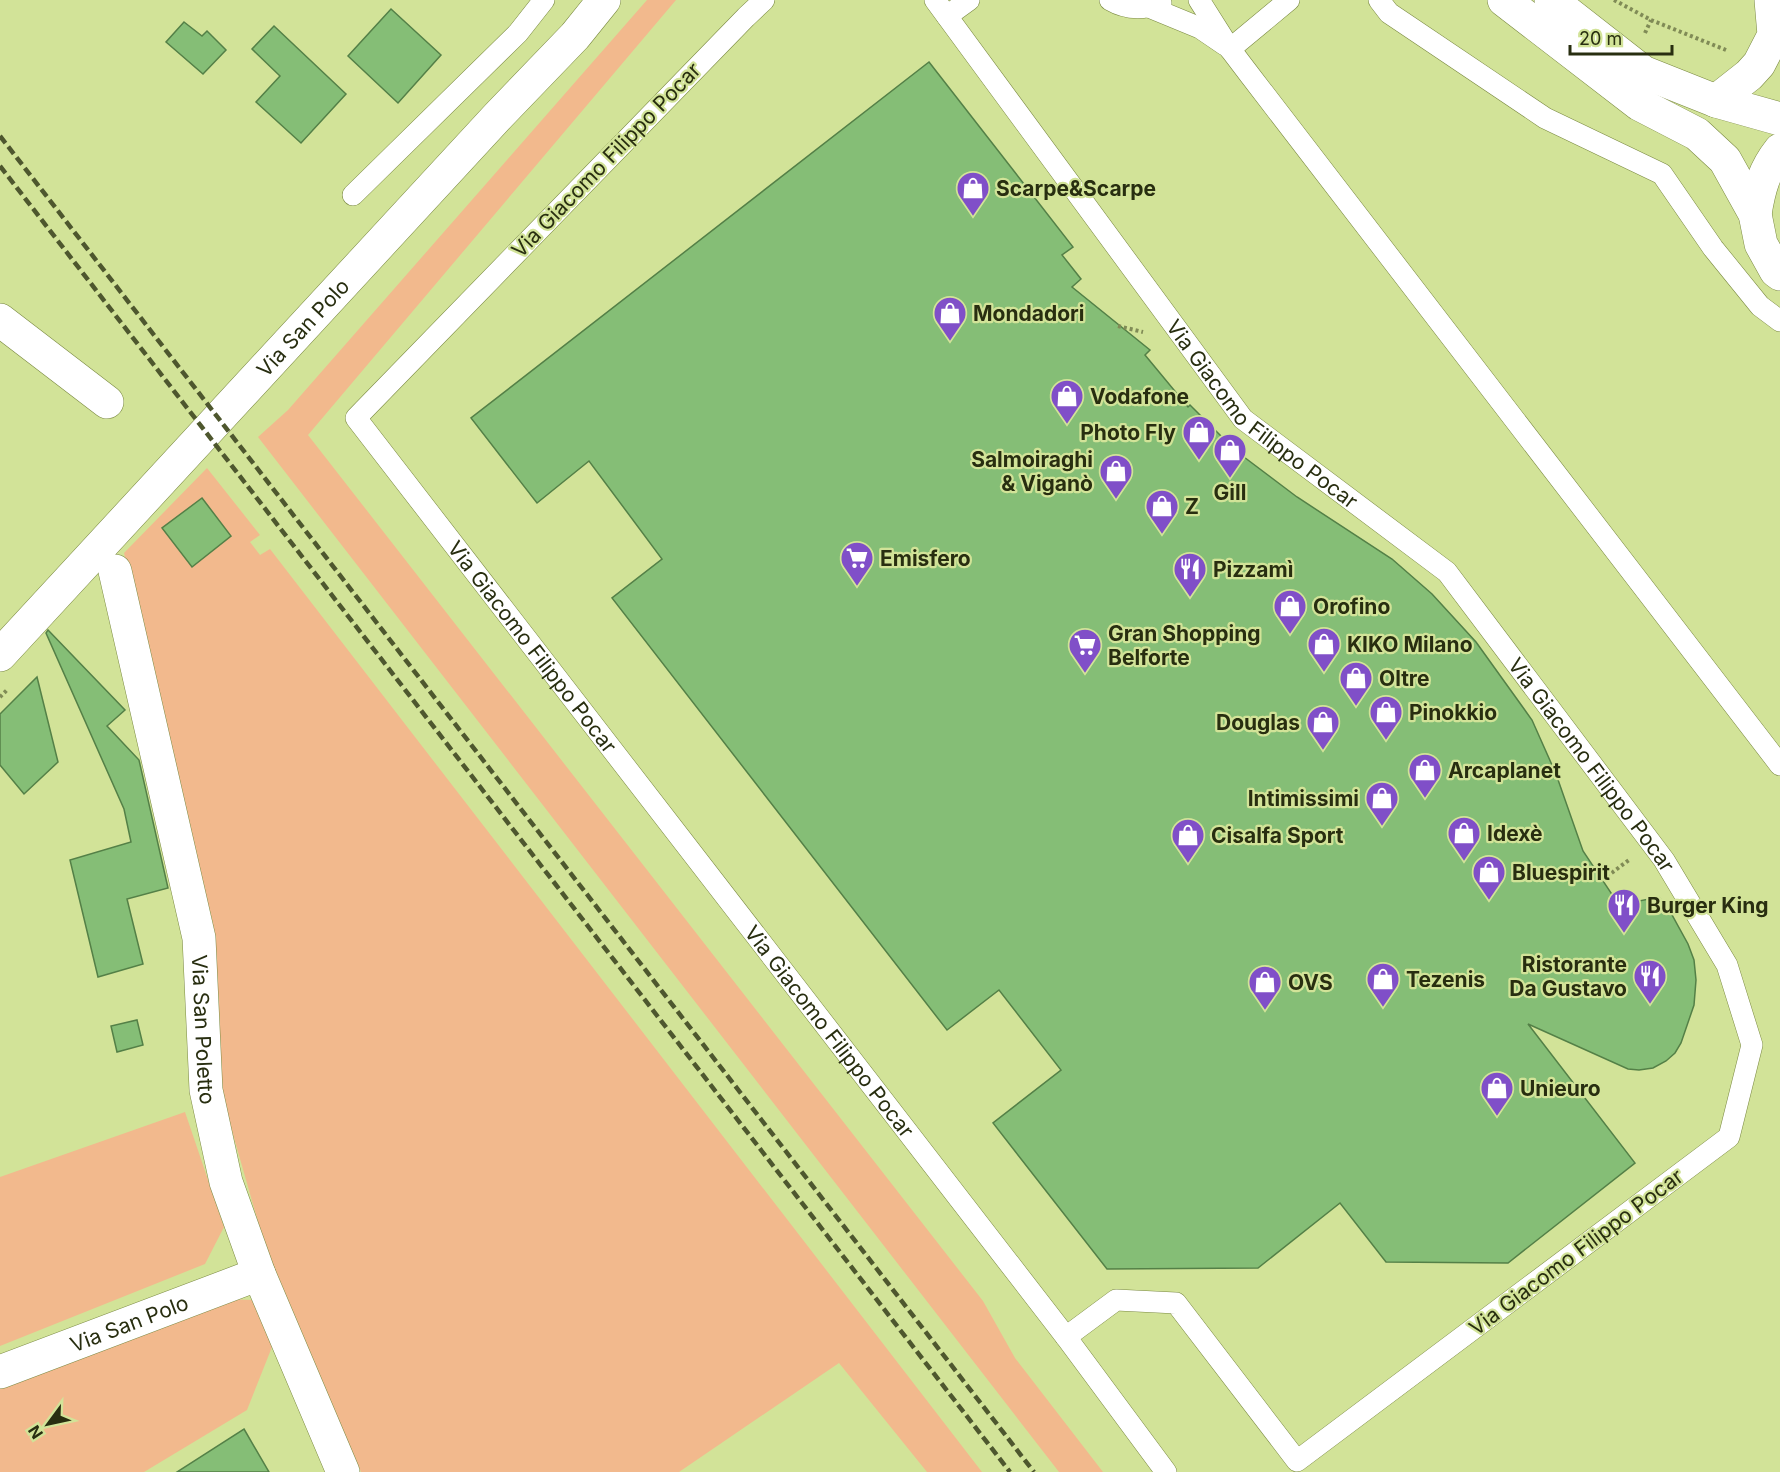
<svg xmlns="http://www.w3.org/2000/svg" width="1780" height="1472" font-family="Inter,sans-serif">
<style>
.green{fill:#f2b98d}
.building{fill:#85be76;stroke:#548047;stroke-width:1.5}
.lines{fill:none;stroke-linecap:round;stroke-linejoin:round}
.service-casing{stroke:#7a8941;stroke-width:22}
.minor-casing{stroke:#7a8941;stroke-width:34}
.secondary-casing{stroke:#7a8941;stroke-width:34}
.path{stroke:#808b56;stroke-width:4;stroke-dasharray:3 3;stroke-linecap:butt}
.service{stroke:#fff;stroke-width:21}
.minor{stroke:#fff;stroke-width:33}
.secondary{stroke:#fff;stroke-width:33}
.rail{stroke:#4e572e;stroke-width:4.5;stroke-dasharray:9 4.5;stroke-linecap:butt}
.labels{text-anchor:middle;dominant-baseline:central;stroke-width:4.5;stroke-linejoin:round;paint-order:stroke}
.street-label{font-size:21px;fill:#282e10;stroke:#d2e398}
.poi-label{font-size:21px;font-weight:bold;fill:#282e10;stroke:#d2e398;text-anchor:start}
</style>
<rect width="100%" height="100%" fill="#d2e398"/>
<!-- green -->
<g class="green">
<path d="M 647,0 L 676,0 L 308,435 L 983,1301 L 1015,1358 L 1103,1472 L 1059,1472 L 258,437 L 288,410 Z"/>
<path d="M 207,468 L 260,535 L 250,542 L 260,555 L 270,549 L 982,1472 L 927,1472 L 839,1363 L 679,1472 L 361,1472 L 269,1260 L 222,1096 L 219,1006 L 213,924 L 124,553 Z"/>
<path d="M 185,1112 L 224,1227 L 205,1264 L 0,1346 L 0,1177 Z"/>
<path d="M 219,1299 L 254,1300 L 274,1342 L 247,1410 L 144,1472 L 0,1472 L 0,1386 Z"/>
</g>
<!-- building -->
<g class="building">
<path d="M 391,9 L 441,55 L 398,103 L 348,56 Z"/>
<path d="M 184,22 L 202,36 L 207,31 L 226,50 L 203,74 L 166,42 Z"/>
<path d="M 274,26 L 346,94 L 301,143 L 256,102 L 280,76 L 252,49 Z"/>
<path d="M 929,62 L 1073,247 L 1062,255 L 1081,279 L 1072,287 L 1150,350 L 1145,355 L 1188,407 L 1190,405 L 1236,451 L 1297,497 L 1392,559 L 1432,594 L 1476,642 L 1532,720 L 1556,774 L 1583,851 L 1619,905 L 1659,897 L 1672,915 L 1688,944 L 1694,960 L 1696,980 L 1694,1005 L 1681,1043 L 1675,1053 L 1666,1061 L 1653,1068 L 1639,1070 L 1628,1069 L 1528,1024 L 1635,1163 L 1508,1263 L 1386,1262 L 1340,1203 L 1258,1268 L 1107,1269 L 993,1123 L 1061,1070 L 999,990 L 947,1030 L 612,598 L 662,559 L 589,461 L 537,503 L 471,418 Z"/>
<path d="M 202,498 L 231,536 L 192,567 L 162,528 Z"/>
<path d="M 48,630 L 125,710 L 107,726 L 139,760 L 168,888 L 127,899 L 143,964 L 98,977 L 70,860 L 131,842 L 124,809 L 46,633 Z"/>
<path d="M 37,677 L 58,762 L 24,794 L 0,765 L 0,714 Z"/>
<path d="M 137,1020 L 143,1045 L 117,1052 L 111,1026 Z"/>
<path d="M 244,1429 L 269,1472 L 177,1472 Z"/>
</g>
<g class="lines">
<!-- service casing -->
<g class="service-casing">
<g id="service">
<path id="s1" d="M 764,0 L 746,17 L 356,418 L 1066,1337"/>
<path id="s2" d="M 935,0 L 1243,419 L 1447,572 L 1664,860 L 1727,965 L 1752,1045 L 1729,1137 L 1297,1461 L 1176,1303 L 1116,1300 L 1066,1337 L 1166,1472"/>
<path d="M 1110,0 C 1127,10 1143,10 1161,3"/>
<path d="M 1199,0 L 1230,49 L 1249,74 L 1780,765"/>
<path d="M 1379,0 L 1389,13 L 1545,118 L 1662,174 L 1713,248 L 1760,306 L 1780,321"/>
<path d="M 1149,7 L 1200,28 L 1225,45"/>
<path d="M 947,16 L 969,0"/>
<path d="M 1230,49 L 1289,0"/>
<path d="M 353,195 L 518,33 L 544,0"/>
</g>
</g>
<!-- minor casing -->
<g class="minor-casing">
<g id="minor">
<path d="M 1716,101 L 1749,75 L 1759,64 L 1774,35 L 1771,0"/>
<path d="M 0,320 L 107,402"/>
<path id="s3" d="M 115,571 L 199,938 L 206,1090 L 226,1182 L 259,1274 L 343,1472"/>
<path id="s4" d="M 0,1372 L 259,1274"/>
</g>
</g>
<!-- secondary casing -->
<g class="secondary-casing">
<g id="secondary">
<path d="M 1504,0 L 1639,104 L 1697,134 L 1725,160 L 1755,214 L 1761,244 L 1776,271 L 1780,274"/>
<path d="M 1551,0 L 1643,72 L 1716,101 L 1780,119"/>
<path d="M 1755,214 C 1759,189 1764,170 1780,150"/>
<path id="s5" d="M 0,655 L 498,116 L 575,36 L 604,0"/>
</g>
</g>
<!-- path -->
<g class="path">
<path d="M 1614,0 L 1651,20 L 1726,50"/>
<path d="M 1645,33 L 1651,20"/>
<path d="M 1118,326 L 1143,332"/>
<path d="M 0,697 L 8,689"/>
<path d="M 1602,880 L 1629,860"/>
</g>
<!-- service -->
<use href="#service" class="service"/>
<!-- minor -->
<use href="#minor" class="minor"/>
<!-- secondary -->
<use href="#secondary" class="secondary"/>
<!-- rail -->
<g class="rail">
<path d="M 0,136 L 1034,1472"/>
<path d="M 0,166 L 1010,1472"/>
</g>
</g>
<!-- icons -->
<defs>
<g id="shop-pin" transform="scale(1.725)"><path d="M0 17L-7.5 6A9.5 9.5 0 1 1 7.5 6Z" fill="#804fc8" stroke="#d2e398"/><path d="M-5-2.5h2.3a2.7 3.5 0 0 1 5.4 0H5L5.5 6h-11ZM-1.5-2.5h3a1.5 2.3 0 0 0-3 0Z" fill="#fff"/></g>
<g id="supermarket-pin" transform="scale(1.725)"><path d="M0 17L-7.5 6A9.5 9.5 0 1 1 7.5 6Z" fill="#804fc8" stroke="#d2e398"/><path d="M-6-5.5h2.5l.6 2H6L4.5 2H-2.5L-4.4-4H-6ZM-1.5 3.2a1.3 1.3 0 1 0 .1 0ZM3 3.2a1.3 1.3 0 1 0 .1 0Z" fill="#fff"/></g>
<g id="restaurant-pin" transform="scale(1.725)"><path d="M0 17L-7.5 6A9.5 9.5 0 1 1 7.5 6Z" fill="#804fc8" stroke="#d2e398"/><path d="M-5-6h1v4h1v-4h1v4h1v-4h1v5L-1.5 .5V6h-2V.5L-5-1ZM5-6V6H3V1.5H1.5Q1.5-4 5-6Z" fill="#fff"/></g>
</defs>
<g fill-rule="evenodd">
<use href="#shop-pin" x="973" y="188"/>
<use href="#shop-pin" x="950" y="313"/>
<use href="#shop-pin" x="1067" y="396"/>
<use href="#shop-pin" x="1199" y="432"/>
<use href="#shop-pin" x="1230" y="450"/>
<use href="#shop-pin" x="1116" y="471"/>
<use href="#shop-pin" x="1162" y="506"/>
<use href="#supermarket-pin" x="857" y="558"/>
<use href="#restaurant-pin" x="1190" y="569"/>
<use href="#shop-pin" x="1290" y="606"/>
<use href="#shop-pin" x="1324" y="644"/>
<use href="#supermarket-pin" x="1085" y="645"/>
<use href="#shop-pin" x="1356" y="678"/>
<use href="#shop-pin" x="1386" y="712"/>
<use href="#shop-pin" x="1323" y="722"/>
<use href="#shop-pin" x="1425" y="770"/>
<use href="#shop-pin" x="1382" y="798"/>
<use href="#shop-pin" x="1464" y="833"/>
<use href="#shop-pin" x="1188" y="835"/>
<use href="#shop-pin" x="1489" y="872"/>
<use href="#restaurant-pin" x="1624" y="905"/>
<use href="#restaurant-pin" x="1650" y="976"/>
<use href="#shop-pin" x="1383" y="979"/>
<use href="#shop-pin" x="1265" y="982"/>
<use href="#shop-pin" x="1497" y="1088"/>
</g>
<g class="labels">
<!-- street labels -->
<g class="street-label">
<text transform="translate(606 160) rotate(-46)">Via Giacomo Filippo Pocar</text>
<text stroke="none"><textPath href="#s5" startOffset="446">Via San Polo</textPath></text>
<text stroke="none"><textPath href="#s2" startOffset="530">Via Giacomo Filippo Pocar</textPath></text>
<text stroke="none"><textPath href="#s1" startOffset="873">Via Giacomo Filippo Pocar</textPath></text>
<text stroke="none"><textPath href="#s2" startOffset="1016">Via Giacomo Filippo Pocar</textPath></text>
<text stroke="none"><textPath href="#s3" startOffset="468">Via San Poletto</textPath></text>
<text stroke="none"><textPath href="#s1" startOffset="1359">Via Giacomo Filippo Pocar</textPath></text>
<text transform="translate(1576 1252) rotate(-37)">Via Giacomo Filippo Pocar</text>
<text stroke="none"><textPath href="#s4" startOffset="138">Via San Polo</textPath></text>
</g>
<!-- poi labels -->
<g class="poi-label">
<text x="996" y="188">Scarpe&amp;Scarpe</text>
<text x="973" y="313">Mondadori</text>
<text x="1090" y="396">Vodafone</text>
<text x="1176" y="432" text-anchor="end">Photo Fly</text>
<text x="1093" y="459" text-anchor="end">Salmoiraghi<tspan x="1093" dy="24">&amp; Viganò</tspan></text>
<text x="1230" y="492" text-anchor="middle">Gill</text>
<text x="1185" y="506">Z</text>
<text x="880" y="558">Emisfero</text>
<text x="1213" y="569">Pizzamì</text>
<text x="1313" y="606">Orofino</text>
<text x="1108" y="633">Gran Shopping<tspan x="1108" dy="24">Belforte</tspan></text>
<text x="1347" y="644">KIKO Milano</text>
<text x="1379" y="678">Oltre</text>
<text x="1409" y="712">Pinokkio</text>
<text x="1300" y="722" text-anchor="end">Douglas</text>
<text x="1448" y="770">Arcaplanet</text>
<text x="1359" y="798" text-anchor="end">Intimissimi</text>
<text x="1487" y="833">Idexè</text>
<text x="1211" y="835">Cisalfa Sport</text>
<text x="1512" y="872">Bluespirit</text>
<text x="1647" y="905">Burger King</text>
<text x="1627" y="964" text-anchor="end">Ristorante<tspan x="1627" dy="24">Da Gustavo</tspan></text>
<text x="1406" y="979">Tezenis</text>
<text x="1288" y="982">OVS</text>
<text x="1520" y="1088">Unieuro</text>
</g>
</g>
<!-- north arrow -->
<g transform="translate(48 1424) rotate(237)" stroke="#d2e398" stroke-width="4.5" paint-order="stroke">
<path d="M0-4.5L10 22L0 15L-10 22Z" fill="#282e10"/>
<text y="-9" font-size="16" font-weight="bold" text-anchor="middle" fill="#282e10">N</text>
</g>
<!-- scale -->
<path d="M1570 45v9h102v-9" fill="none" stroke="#282e10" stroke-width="3"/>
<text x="1579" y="45" font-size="18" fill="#282e10" stroke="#d2e398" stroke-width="4.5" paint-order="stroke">20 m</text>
</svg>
